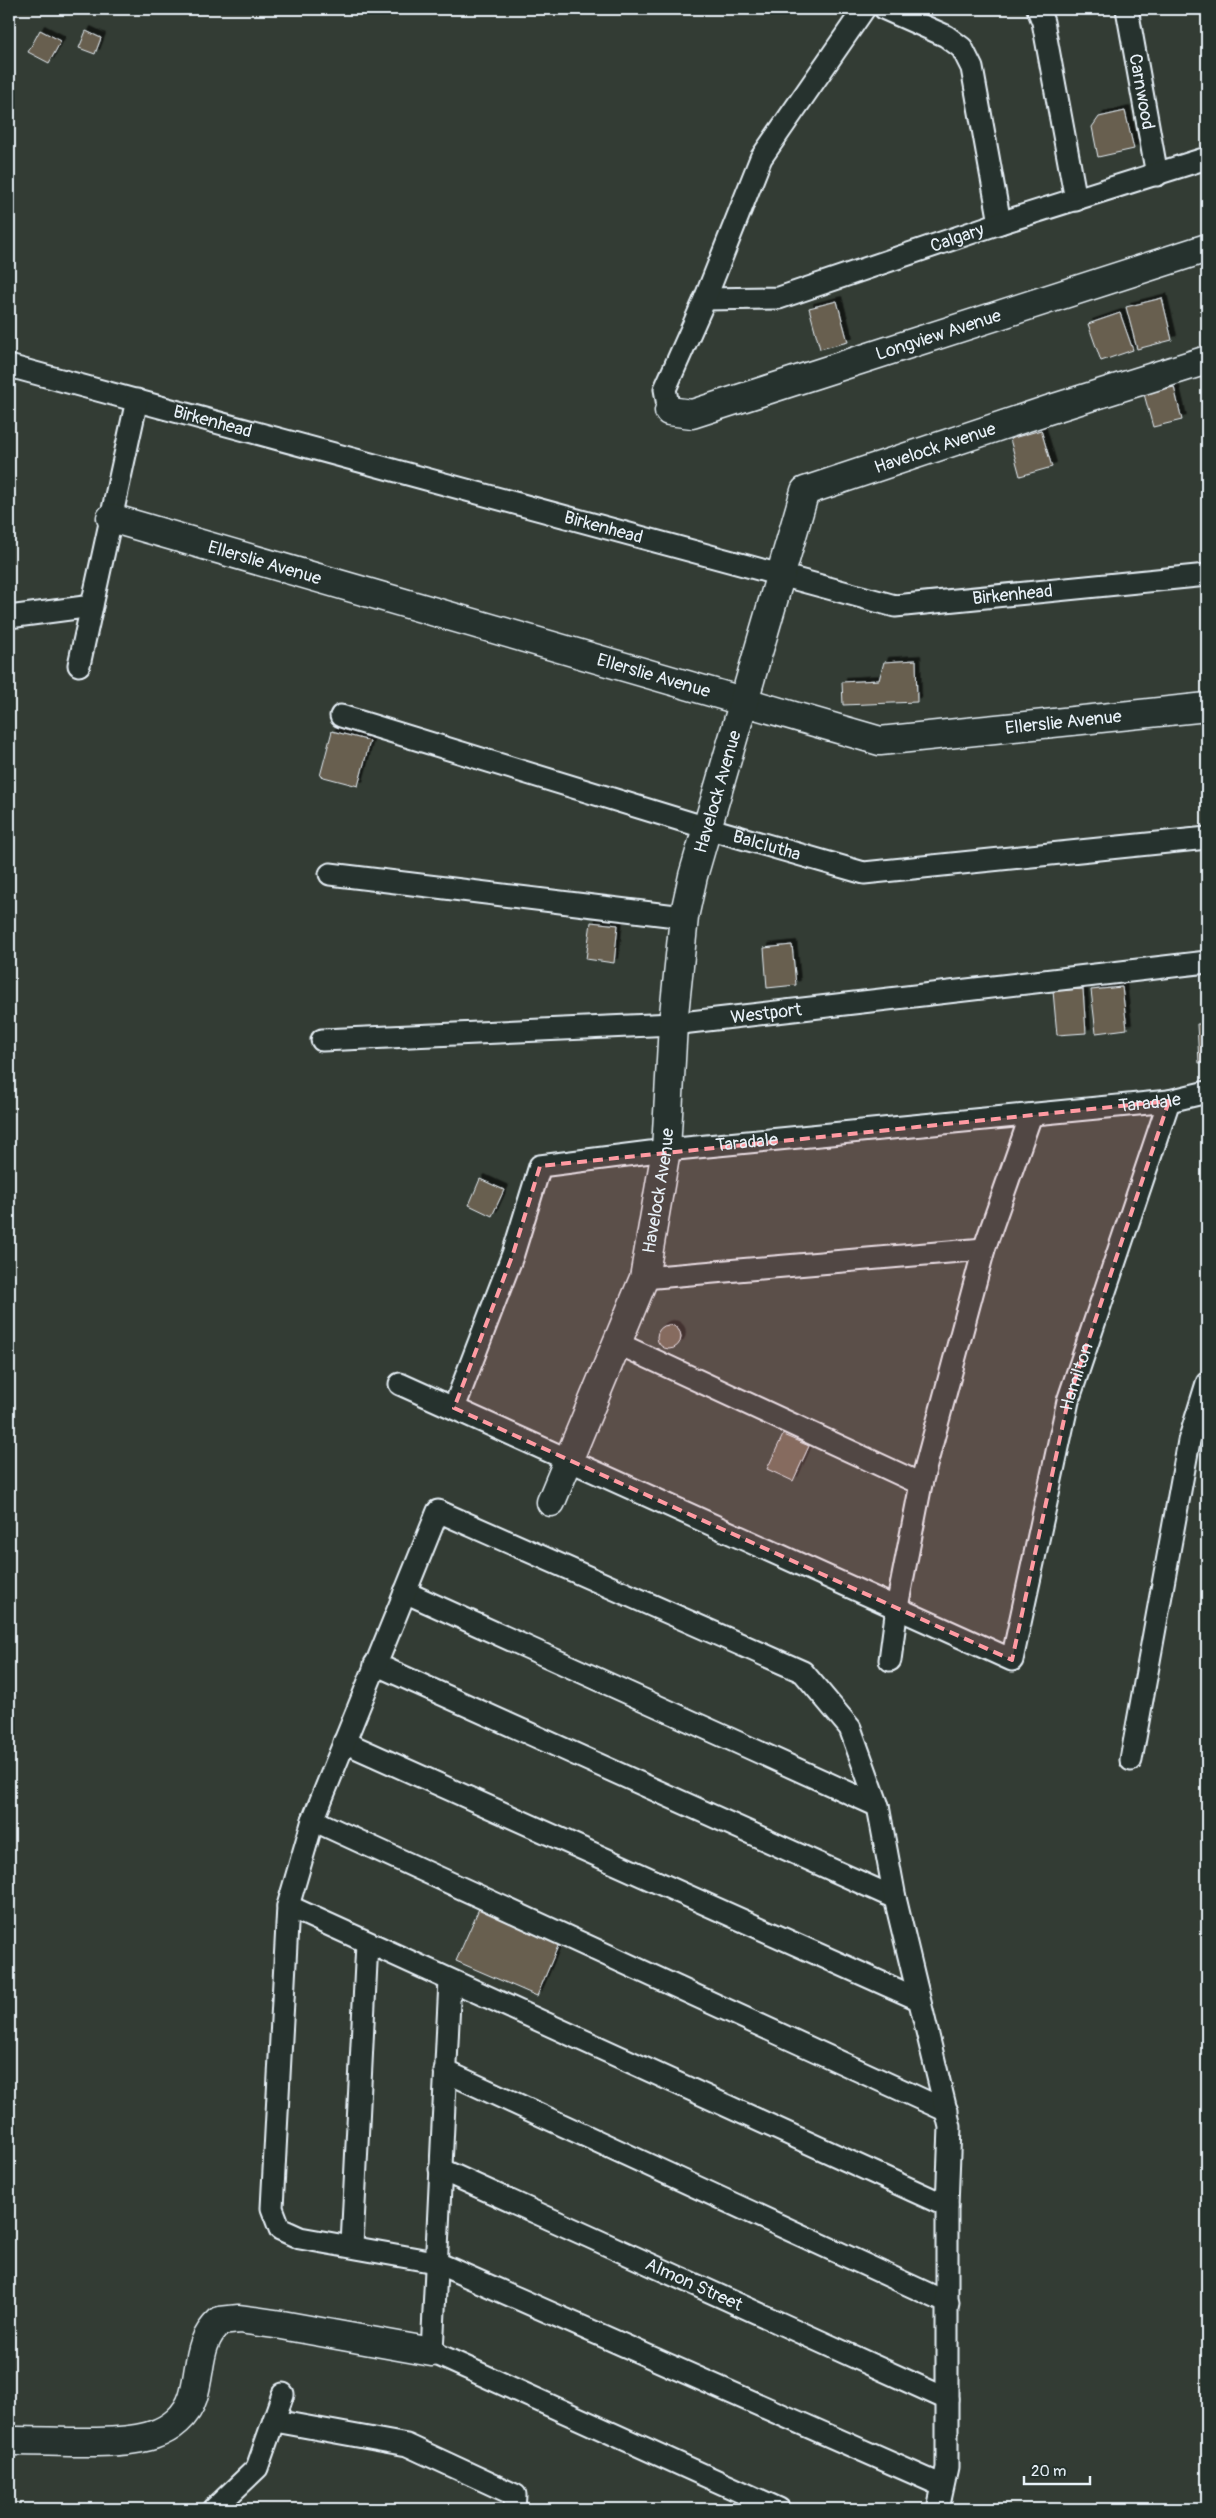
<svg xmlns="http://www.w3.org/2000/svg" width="1216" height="2518" font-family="Pangolin,sans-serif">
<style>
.building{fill:#675e50;stroke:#e8f1f8;filter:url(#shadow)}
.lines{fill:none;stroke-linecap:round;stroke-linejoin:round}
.street-casing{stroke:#e8f1f8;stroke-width:25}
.secondary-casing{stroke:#e8f1f8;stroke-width:31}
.street{stroke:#26332d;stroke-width:21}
.secondary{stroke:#26332d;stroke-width:28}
.marked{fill:#ff9aa2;fill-opacity:0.2;stroke:#ff9aa2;stroke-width:4;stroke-dasharray:10 6;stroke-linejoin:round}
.labels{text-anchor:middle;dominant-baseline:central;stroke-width:4;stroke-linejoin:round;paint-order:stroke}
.street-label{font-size:18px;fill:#e8f1f8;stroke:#26332d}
</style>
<defs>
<filter id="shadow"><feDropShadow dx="4.5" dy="-4.5" stdDeviation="0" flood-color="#0009"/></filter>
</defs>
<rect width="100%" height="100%" fill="#333c34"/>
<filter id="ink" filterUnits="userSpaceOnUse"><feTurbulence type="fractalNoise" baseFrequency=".02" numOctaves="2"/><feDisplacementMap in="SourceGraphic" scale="10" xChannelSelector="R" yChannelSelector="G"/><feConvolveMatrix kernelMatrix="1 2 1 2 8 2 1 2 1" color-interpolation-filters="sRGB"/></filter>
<g filter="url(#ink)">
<!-- building -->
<g class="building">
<path d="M 40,30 L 61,41 L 49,63 L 28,52 Z"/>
<path d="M 86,31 L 101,38 L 95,54 L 79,48 Z"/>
<path d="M 1125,111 L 1134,149 L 1098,157 L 1092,127 L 1099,117 Z"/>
<path d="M 1162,298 L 1172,340 L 1137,349 L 1126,307 Z"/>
<path d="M 837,301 L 848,342 L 820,349 L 809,308 Z"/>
<path d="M 1120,313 L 1133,350 L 1101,361 L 1088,324 Z"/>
<path d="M 1174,387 L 1182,420 L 1153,427 L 1144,394 Z"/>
<path d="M 1041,430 L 1052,467 L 1020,476 L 1010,439 Z"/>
<path d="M 916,660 L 917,702 L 843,705 L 842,682 L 879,680 L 884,662 Z"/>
<path d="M 332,731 L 370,741 L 358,786 L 320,776 Z"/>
<path d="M 591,922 L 618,925 L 614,963 L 586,959 Z"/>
<path d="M 792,945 L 796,985 L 767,988 L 764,948 Z"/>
<path d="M 1122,987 L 1127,1029 L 1096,1033 L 1091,990 Z"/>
<path d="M 1083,989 L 1086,1033 L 1057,1035 L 1053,991 Z"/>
<path d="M 1197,1024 L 1207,1024 L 1207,1062 L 1199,1063 Z"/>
<path d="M 480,1179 L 504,1190 L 492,1216 L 469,1205 Z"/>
<circle cx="669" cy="1337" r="12"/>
<path d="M 783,1435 L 809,1446 L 793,1481 L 767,1469 Z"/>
<path d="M 481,1904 L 561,1939 L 537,1996 L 456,1961 Z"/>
</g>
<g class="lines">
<!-- street casing -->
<g class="street-casing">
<g id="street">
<path d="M 885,9 L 946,36 L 962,48 L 972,68 L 1000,223"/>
<path d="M 1038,9 L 1043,22 L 1076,200"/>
<path id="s1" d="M 1127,9 L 1157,175"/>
<path id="s2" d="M 705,299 L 779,298 L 1000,223 L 1207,158"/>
<path id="s3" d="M 9,366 L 895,606 L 1207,575"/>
<path d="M 669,411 L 665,389 L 705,299 L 761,158 L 864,9"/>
<path d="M 9,617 L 92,606"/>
<path d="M 79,665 L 137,400"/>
<path id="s4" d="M 341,716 L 707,828 L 864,873 L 1207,838"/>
<path d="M 330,874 L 684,917"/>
<path id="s5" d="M 322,1040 L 673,1024 L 1207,962"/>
<path d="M 644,1278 L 984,1249"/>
<path d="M 617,1343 L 921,1484"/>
<path id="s6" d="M 400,1384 L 1012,1660 L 1068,1401 L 1169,1101"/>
<path id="s7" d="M 454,1408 L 513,1254 L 540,1166 L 666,1150 L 1169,1101 L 1207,1092"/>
<path d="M 405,1592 L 878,1806"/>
<path d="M 890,1660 L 897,1607 L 921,1484 L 984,1249 L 1031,1115"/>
<path d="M 375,1664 L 895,1898"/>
<path d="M 344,1742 L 918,1999"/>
<path d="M 1131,1760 L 1189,1441 L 1207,1383"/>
<path d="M 313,1820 L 947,2111"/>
<path d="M 288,1906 L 947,2206"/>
<path d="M 450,1981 L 432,2352 L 779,2509"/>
<path d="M 445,2071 L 948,2303"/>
<path id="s8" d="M 440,2169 L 947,2399"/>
<path d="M 352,2245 L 367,1943"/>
<path d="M 275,2421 L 407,2445 L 515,2495 L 514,2509"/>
<path d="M 214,2509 L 257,2468 L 283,2394"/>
<path d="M 938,2509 L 947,2468 L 947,2206 L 950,2127 L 895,1898 L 878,1806 L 850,1728 L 803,1672 L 438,1511 L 313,1820 L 288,1906 L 272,2208 L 280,2229 L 300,2238 L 435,2262 L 943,2486"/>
</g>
</g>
<!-- secondary casing -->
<g class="secondary-casing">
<g id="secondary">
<path id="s9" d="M 669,411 L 692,414 L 1207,248"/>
<path id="s10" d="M 111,518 L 880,741 L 1207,707"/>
<path id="s11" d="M 551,1502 L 644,1278 L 666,1150 L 673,1024 L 684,917 L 693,876 L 805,491 L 1048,410 L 1207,360"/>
<path d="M 9,2441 C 49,2440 117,2447 153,2435 C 171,2429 187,2416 193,2397 C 202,2368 196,2343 220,2321 L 239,2319 L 282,2325 L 432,2352"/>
</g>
</g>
<!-- street -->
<use href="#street" class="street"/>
<!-- secondary -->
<use href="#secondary" class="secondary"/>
</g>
</g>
<!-- marked area -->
<path class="marked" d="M 1169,1101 L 1068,1401 L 1012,1660 L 454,1408 L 513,1254 L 540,1166 Z"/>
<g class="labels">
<!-- street labels -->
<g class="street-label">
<text stroke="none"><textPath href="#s1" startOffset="84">Carnwood</textPath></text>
<text stroke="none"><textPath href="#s2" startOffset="262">Calgary</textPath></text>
<text stroke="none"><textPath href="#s9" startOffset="282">Longview Avenue</textPath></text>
<text stroke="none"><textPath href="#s3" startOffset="211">Birkenhead</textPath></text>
<text stroke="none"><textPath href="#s11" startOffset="1186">Havelock Avenue</textPath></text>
<text stroke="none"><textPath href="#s3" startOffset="616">Birkenhead</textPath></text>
<text stroke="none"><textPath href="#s10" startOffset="160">Ellerslie Avenue</textPath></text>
<text stroke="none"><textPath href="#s3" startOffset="1036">Birkenhead</textPath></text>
<text stroke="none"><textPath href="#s10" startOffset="565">Ellerslie Avenue</textPath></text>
<text stroke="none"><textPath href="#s10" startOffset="985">Ellerslie Avenue</textPath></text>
<text stroke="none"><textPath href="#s11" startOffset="736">Havelock Avenue</textPath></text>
<text stroke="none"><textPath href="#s4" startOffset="445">Balclutha</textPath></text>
<text stroke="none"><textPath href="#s5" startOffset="445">Westport</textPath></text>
<text stroke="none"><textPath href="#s7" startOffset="870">Taradale</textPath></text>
<text stroke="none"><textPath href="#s7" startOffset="465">Taradale</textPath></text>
<text stroke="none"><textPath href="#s11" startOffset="331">Havelock Avenue</textPath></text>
<text stroke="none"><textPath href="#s6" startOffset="962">Hamilton</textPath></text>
<text stroke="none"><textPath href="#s8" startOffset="279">Almon Street</textPath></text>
</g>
</g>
<!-- margin -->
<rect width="1216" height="2518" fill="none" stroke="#26332d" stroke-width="30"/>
<rect x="15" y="15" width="1186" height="2488" fill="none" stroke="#e8f1f8" stroke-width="2" filter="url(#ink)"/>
<!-- scale -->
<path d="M1024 2476v8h66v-8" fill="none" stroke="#e8f1f8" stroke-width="2.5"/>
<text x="1031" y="2476" font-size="15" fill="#e8f1f8" stroke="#26332d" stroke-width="4" paint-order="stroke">20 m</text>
</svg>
